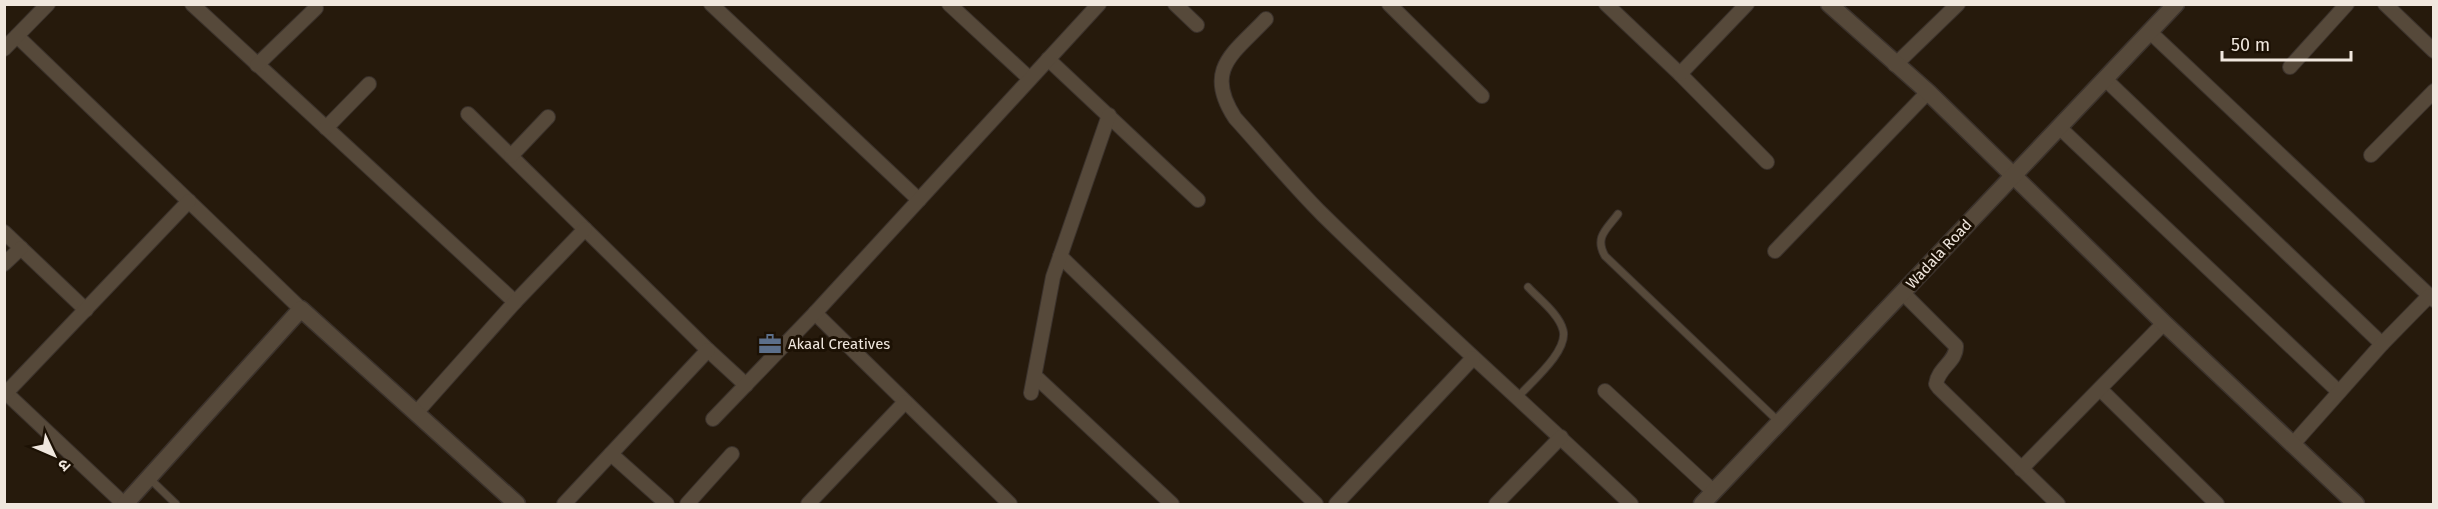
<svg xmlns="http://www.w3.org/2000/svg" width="2438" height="509" font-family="'Fira Sans','Noto Sans Devanagari',sans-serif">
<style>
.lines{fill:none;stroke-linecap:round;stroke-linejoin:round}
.service-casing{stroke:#3b322c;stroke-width:9}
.minor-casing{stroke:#3b322c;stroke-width:16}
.tertiary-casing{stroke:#3b322c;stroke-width:19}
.service{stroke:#56493a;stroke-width:7}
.minor{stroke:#56493a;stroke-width:14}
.tertiary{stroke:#56493a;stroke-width:16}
.labels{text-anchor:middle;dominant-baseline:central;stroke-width:6;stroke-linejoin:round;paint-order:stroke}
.street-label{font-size:15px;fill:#f0e7de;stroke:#1c1104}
.poi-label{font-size:15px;fill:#f0e7de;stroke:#1c1104;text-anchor:start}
</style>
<rect width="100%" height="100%" fill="#261a0c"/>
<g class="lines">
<!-- service casing -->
<g class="service-casing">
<g id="service">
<path d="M 1618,214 C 1607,229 1594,237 1605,256 L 1778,421"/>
<path d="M 1517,398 C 1530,383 1569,351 1563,330 C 1559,314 1539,299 1528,287"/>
<path d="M 149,478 L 176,504"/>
</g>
</g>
<!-- minor casing -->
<g class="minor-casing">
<g id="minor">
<path d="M 192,4 L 515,302"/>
<path d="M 711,4 L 919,200"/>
<path d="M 949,4 L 1029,78"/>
<path d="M 1175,4 L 1197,25"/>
<path d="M 1389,4 L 1482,96"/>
<path d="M 1606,4 L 1680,74 L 1767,162"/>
<path d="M 2385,4 L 2434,51"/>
<path d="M 1266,19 C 1234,53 1203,69 1235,118 C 1264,150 1292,184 1323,215 C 1424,314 1529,407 1631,504"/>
<path d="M 2150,32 L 2434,300"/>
<path d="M 17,36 L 301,309"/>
<path d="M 4,49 L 48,4"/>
<path d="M 1048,59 L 1198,200"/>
<path d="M 257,65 L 316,8"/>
<path d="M 1895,65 L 1958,4"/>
<path d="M 2290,67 L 2347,4"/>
<path d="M 1680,74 L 1747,4"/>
<path d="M 2105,79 L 2382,344"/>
<path d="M 468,114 L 708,350 L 746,385"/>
<path d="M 326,128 L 369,84"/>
<path d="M 2060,128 L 2339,392"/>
<path d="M 2371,155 L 2434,91"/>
<path d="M 511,156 L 548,117"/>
<path d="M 4,232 L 86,310"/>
<path d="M 1775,251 L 1928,92"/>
<path d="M 1060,256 L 1316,504"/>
<path d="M 4,264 L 21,248"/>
<path d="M 1903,293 L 1956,346 C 1957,361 1938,368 1936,384 L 1939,388 L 2058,504"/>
<path d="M 815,313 L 1010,504"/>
<path d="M 1035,376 L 1172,504"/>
<path d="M 2100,389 L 2217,504"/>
<path d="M 4,391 L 124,504"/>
<path d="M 1605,391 L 1714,492"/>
<path d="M 6,393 L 189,201"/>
<path d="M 1031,393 L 1053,277 L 1109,115"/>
<path d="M 416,413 L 515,302 L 585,229"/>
<path d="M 713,419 L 815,313 L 1099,4"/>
<path d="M 2293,444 L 2382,344 L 2429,296"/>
<path d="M 611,454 L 667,504"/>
<path d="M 2021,469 L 2164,323"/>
<path d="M 564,504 L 708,350"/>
<path d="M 687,504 L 732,454"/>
<path d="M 808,504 L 905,402"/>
<path d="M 1336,504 L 1473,358"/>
<path d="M 1496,504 L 1561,437"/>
</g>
</g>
<!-- tertiary casing -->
<g class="tertiary-casing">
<g id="tertiary">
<path d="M 1829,4 L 1928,92 L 2164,323 L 2356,504"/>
<path d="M 125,504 L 301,309 L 517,504"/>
<path d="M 1702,504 L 2176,4"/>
</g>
</g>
<!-- service -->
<use href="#service" class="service"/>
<!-- minor -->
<use href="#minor" class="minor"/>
<!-- tertiary -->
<use href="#tertiary" class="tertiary"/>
</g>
<!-- icons -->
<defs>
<g id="office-bare" transform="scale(1.8)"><path d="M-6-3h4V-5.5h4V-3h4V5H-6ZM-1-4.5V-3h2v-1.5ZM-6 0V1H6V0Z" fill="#5c6f8a" stroke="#1c1104" stroke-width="2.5" paint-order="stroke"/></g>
</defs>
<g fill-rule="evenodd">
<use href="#office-bare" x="770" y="344"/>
</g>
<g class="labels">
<!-- street labels -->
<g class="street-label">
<text transform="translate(1939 254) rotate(-47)">Wadala Road</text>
</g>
<!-- poi labels -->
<g class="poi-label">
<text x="788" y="344">Akaal Creatives</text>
</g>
</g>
<!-- border -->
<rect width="2438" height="509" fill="none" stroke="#f0e7de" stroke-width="12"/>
<!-- north arrow -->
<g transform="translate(54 455) rotate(134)" stroke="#1c1104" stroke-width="4.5" paint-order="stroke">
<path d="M0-4.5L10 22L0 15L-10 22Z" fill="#f0e7de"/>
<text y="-9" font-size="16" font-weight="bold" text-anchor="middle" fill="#f0e7de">उ</text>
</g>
<!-- scale -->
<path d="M2222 51v9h129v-9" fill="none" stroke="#f0e7de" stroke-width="3"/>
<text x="2231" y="51" font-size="18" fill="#f0e7de" stroke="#1c1104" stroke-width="4.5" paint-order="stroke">50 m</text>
</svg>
